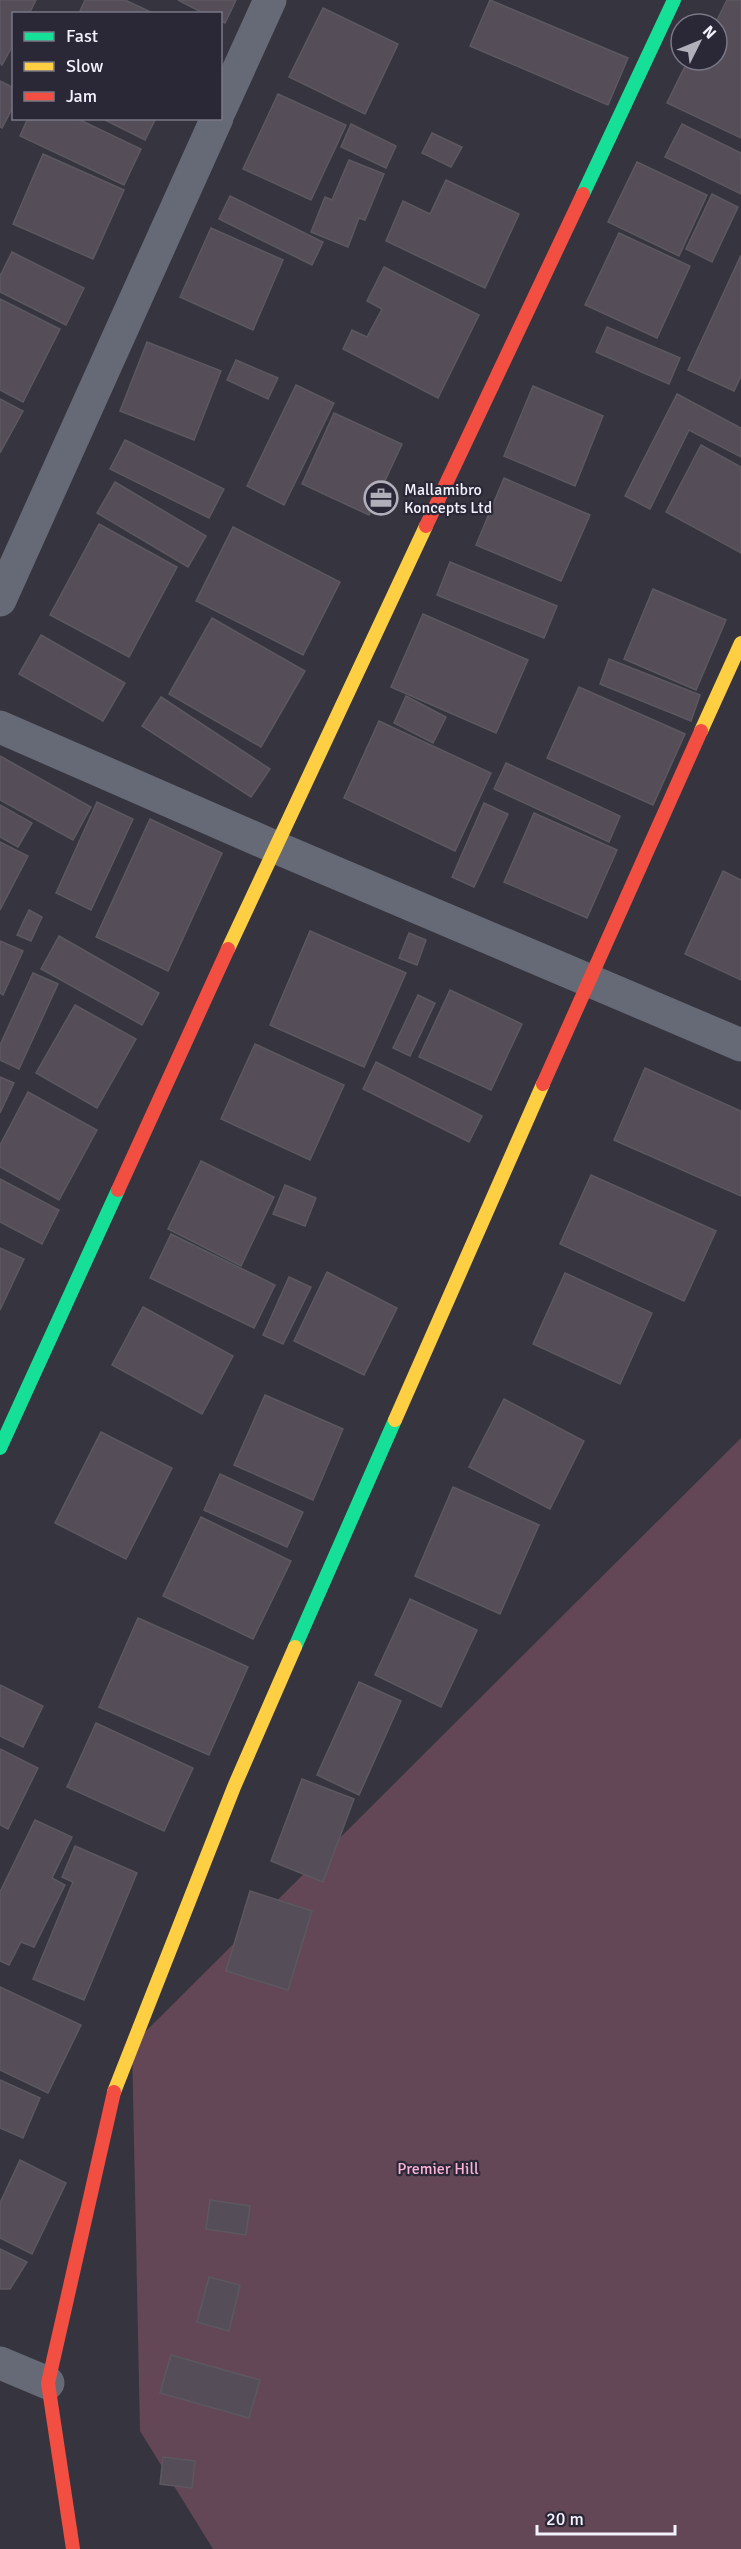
<svg xmlns="http://www.w3.org/2000/svg" width="741" height="2549" font-family="Signika,sans-serif">
<style>
.green{fill:#634756}
.building{fill:#554e59;stroke:#5c5860;stroke-width:1.5}
.lines{fill:none;stroke-linecap:round;stroke-linejoin:round}
.street{stroke:#666a76;stroke-width:33}
.fast{stroke:#16e098;stroke-width:14}
.slow{stroke:#ffcf43;stroke-width:14}
.jam{stroke:#f24e42;stroke-width:14}
.labels{text-anchor:middle;stroke-width:4.5;stroke-linejoin:round;paint-order:stroke}
.poi-label{font-size:16px;fill:#f3f1fc;stroke:#2a2737;text-anchor:start}
.park-label{font-size:16px;fill:#fbb2d6;stroke:#2a2737}
</style>
<rect width="100%" height="100%" fill="#36343e"/>
<polygon class="green" points="741,1438 741,2549 213,2549 140,2431 132,2045"/>
<g class="building">
<polygon points="0,0 36,0 29,14 14,14 14,43 2,65 0,63"/>
<polygon points="85,0 125,0 155,14 84,14 80,11"/>
<polygon points="178,0 236,0 225,23 220,21 220,14 205,14"/>
<polygon points="490,0 628,58 608,105 470,46"/>
<polygon points="727,0 741,0 741,138 667,103 688,60 717,60 717,24 715,24"/>
<polygon points="323,8 398,44 365,114 289,77"/>
<polygon points="0,81 14,88 14,105 2,128 0,127"/>
<polygon points="278,94 346,125 311,200 243,169"/>
<polygon points="28,118 76,118 141,149 124,185 20,136"/>
<polygon points="101,118 156,118 145,140"/>
<polygon points="351,124 396,146 386,168 341,147"/>
<polygon points="682,124 741,153 741,194 665,157"/>
<polygon points="432,133 462,147 451,167 422,153"/>
<polygon points="43,154 124,190 93,259 13,224"/>
<polygon points="349,160 384,174 365,220 359,218 348,247 311,232 325,197 332,200"/>
<polygon points="637,162 707,195 679,256 608,222"/>
<polygon points="446,180 519,214 485,288 386,241 403,201 430,214"/>
<polygon points="712,194 738,207 712,262 686,249"/>
<polygon points="230,196 323,242 312,265 219,219"/>
<polygon points="211,228 283,260 253,330 180,297"/>
<polygon points="619,233 690,266 657,338 585,305"/>
<polygon points="12,252 84,288 66,325 0,292 0,276"/>
<polygon points="741,255 741,376 734,391 688,370"/>
<polygon points="384,267 479,315 438,398 343,349 352,330 367,337 382,309 367,301"/>
<polygon points="0,299 60,329 23,402 0,390"/>
<polygon points="607,327 680,358 669,384 596,352"/>
<polygon points="147,342 221,371 194,440 120,411"/>
<polygon points="236,360 278,378 268,399 227,380"/>
<polygon points="296,385 334,403 284,505 247,486"/>
<polygon points="533,386 603,416 575,486 504,456"/>
<polygon points="677,394 741,428 741,457 689,430 650,509 625,496"/>
<polygon points="0,399 23,411 0,453"/>
<polygon points="334,413 402,444 369,515 302,484"/>
<polygon points="125,440 224,489 209,518 110,469"/>
<polygon points="701,445 741,467 741,553 666,512"/>
<polygon points="504,478 590,515 561,581 476,545"/>
<polygon points="115,482 206,536 188,567 97,513"/>
<polygon points="99,524 177,567 129,657 50,615"/>
<polygon points="233,527 340,582 303,655 196,601"/>
<polygon points="450,562 557,606 544,638 437,595"/>
<polygon points="653,589 726,620 696,690 624,659"/>
<polygon points="423,614 528,660 496,733 391,687"/>
<polygon points="212,618 305,671 261,747 169,694"/>
<polygon points="41,635 125,683 103,721 19,674"/>
<polygon points="609,659 700,695 691,721 600,684"/>
<polygon points="579,687 685,734 653,805 547,758"/>
<polygon points="406,696 446,717 433,743 394,723"/>
<polygon points="161,697 270,769 251,797 142,726"/>
<polygon points="379,721 491,773 455,851 344,798"/>
<polygon points="0,756 91,807 73,840 0,800"/>
<polygon points="506,763 620,816 609,842 494,789"/>
<polygon points="97,802 133,819 91,910 56,893"/>
<polygon points="484,803 508,814 474,887 452,877"/>
<polygon points="0,805 32,823 18,847 0,837"/>
<polygon points="534,813 617,850 587,918 504,882"/>
<polygon points="150,819 222,853 168,971 96,937"/>
<polygon points="0,842 28,856 0,910"/>
<polygon points="723,871 741,880 741,980 685,954"/>
<polygon points="29,910 42,917 31,941 17,935"/>
<polygon points="310,931 406,973 364,1067 270,1025"/>
<polygon points="409,933 426,940 417,965 399,958"/>
<polygon points="59,936 159,993 142,1025 41,969"/>
<polygon points="0,941 23,951 3,995 0,993"/>
<polygon points="33,973 58,984 19,1069 0,1060 0,1045"/>
<polygon points="450,990 522,1024 491,1090 419,1057"/>
<polygon points="418,995 435,1003 410,1056 393,1048"/>
<polygon points="75,1005 136,1039 97,1108 36,1073"/>
<polygon points="255,1044 344,1085 310,1160 221,1119"/>
<polygon points="376,1062 482,1116 469,1142 363,1089"/>
<polygon points="645,1068 741,1111 741,1196 614,1140"/>
<polygon points="0,1077 14,1083 0,1113"/>
<polygon points="28,1092 97,1130 59,1200 0,1167 0,1145"/>
<polygon points="201,1161 274,1197 241,1266 168,1229"/>
<polygon points="591,1175 716,1231 684,1301 560,1244"/>
<polygon points="0,1179 59,1210 42,1244 0,1222"/>
<polygon points="285,1185 316,1198 305,1226 273,1214"/>
<polygon points="171,1234 275,1285 254,1328 150,1278"/>
<polygon points="0,1248 24,1259 0,1310"/>
<polygon points="327,1272 397,1308 364,1375 294,1341"/>
<polygon points="565,1273 652,1313 620,1384 533,1344"/>
<polygon points="289,1277 311,1287 283,1344 263,1335"/>
<polygon points="143,1307 233,1356 202,1414 112,1365"/>
<polygon points="265,1395 343,1429 313,1500 234,1465"/>
<polygon points="504,1399 584,1441 550,1509 469,1467"/>
<polygon points="101,1432 172,1468 126,1559 55,1523"/>
<polygon points="220,1474 303,1512 287,1547 204,1510"/>
<polygon points="453,1487 539,1525 500,1614 415,1576"/>
<polygon points="201,1517 291,1561 253,1639 163,1596"/>
<polygon points="410,1599 477,1630 441,1707 375,1675"/>
<polygon points="138,1618 248,1667 209,1755 99,1707"/>
<polygon points="359,1682 401,1701 359,1795 317,1775"/>
<polygon points="0,1685 43,1706 23,1747 0,1736"/>
<polygon points="96,1723 193,1768 164,1831 67,1787"/>
<polygon points="0,1749 38,1768 8,1829 0,1825"/>
<polygon points="302,1779 354,1799 323,1882 271,1861"/>
<polygon points="35,1820 72,1837 52,1878 65,1885 34,1947 21,1942 9,1965 0,1961 0,1892"/>
<polygon points="75,1846 137,1873 84,2000 33,1979 73,1882 62,1877"/>
<polygon points="250,1891 312,1911 288,1990 226,1971"/>
<polygon points="0,1987 81,2025 48,2093 0,2070"/>
<polygon points="0,2080 40,2098 23,2138 0,2128"/>
<polygon points="20,2160 66,2183 32,2254 0,2238 0,2203"/>
<polygon points="210,2200 250,2206 246,2235 206,2229"/>
<polygon points="0,2249 27,2262 10,2289 0,2289"/>
<polygon points="209,2277 240,2285 229,2331 197,2322"/>
<polygon points="171,2355 260,2380 249,2418 160,2393"/>
<polygon points="163,2457 195,2461 192,2488 160,2484"/>
</g>
<g class="lines">
<g class="street">
<polyline points="220,110 270,0"/>
<polyline points="0,600 217,118"/>
<polyline points="0,727 275,847 741,1045"/>
<polyline points="0,2363 48,2383"/>
</g>
<g class="fast">
<polyline points="583,194 674,0"/>
<polyline points="0,1448 118,1190"/>
<polyline points="295,1647 395,1420"/>
</g>
<g class="slow">
<polyline points="701,731 741,643"/>
<polyline points="228,949 426,526"/>
<polyline points="395,1420 543,1084"/>
<polyline points="114,2092 234,1787 295,1647"/>
</g>
<g class="jam">
<polyline points="426,526 583,194"/>
<polyline points="543,1084 701,731"/>
<polyline points="118,1190 228,949"/>
<polyline points="73,2549 48,2383 114,2092"/>
</g>
</g>
<defs>
<g id="office-ring" transform="scale(1.725)"><circle r="9.5" fill="#2a2737" stroke="#b1afba" stroke-width="1.5"/><path d="M-6-3h4V-5.5h4V-3h4V5H-6ZM-1-4.5V-3h2v-1.5ZM-6 0V1H6V0Z" fill="#b1afba"/></g>
</defs>
<g fill-rule="evenodd">
<use href="#office-ring" x="381" y="498"/>
</g>
<g class="labels">
<g class="poi-label">
<text x="404" y="495">Mallamibro<tspan x="404" dy="18">Koncepts Ltd</tspan></text>
</g>
<g class="park-label">
<text x="438" y="2174">Premier Hill</text>
</g>
</g>
<rect x="12" y="12" width="210" height="108" fill="#2a2737" stroke="#7a7886" stroke-width="1.5"/>
<rect x="24" y="32" width="30" height="9" fill="#16e098" stroke="#7a7886" stroke-width="1.5"/>
<text x="66" y="42" font-size="18" fill="#f3f1fc">Fast</text>
<rect x="24" y="62" width="30" height="9" fill="#ffcf43" stroke="#7a7886" stroke-width="1.5"/>
<text x="66" y="72" font-size="18" fill="#f3f1fc">Slow</text>
<rect x="24" y="92" width="30" height="9" fill="#f24e42" stroke="#7a7886" stroke-width="1.5"/>
<text x="66" y="102" font-size="18" fill="#f3f1fc">Jam</text>
<g transform="translate(699 42) rotate(47)"><circle r="28" fill="#2a2737" stroke="#7a7886" stroke-width="1.5"/>
<path d="M0-4.5L10 22L0 15L-10 22Z" fill="#b1afba"/>
<text y="-9" font-size="16" font-weight="bold" text-anchor="middle" fill="#f3f1fc">N</text>
</g>
<path d="M537 2525v9h138v-9" fill="none" stroke="#f3f1fc" stroke-width="3"/>
<text x="546" y="2525" font-size="18" fill="#f3f1fc" stroke="#2a2737" stroke-width="4.5" paint-order="stroke">20 m</text>
</svg>
